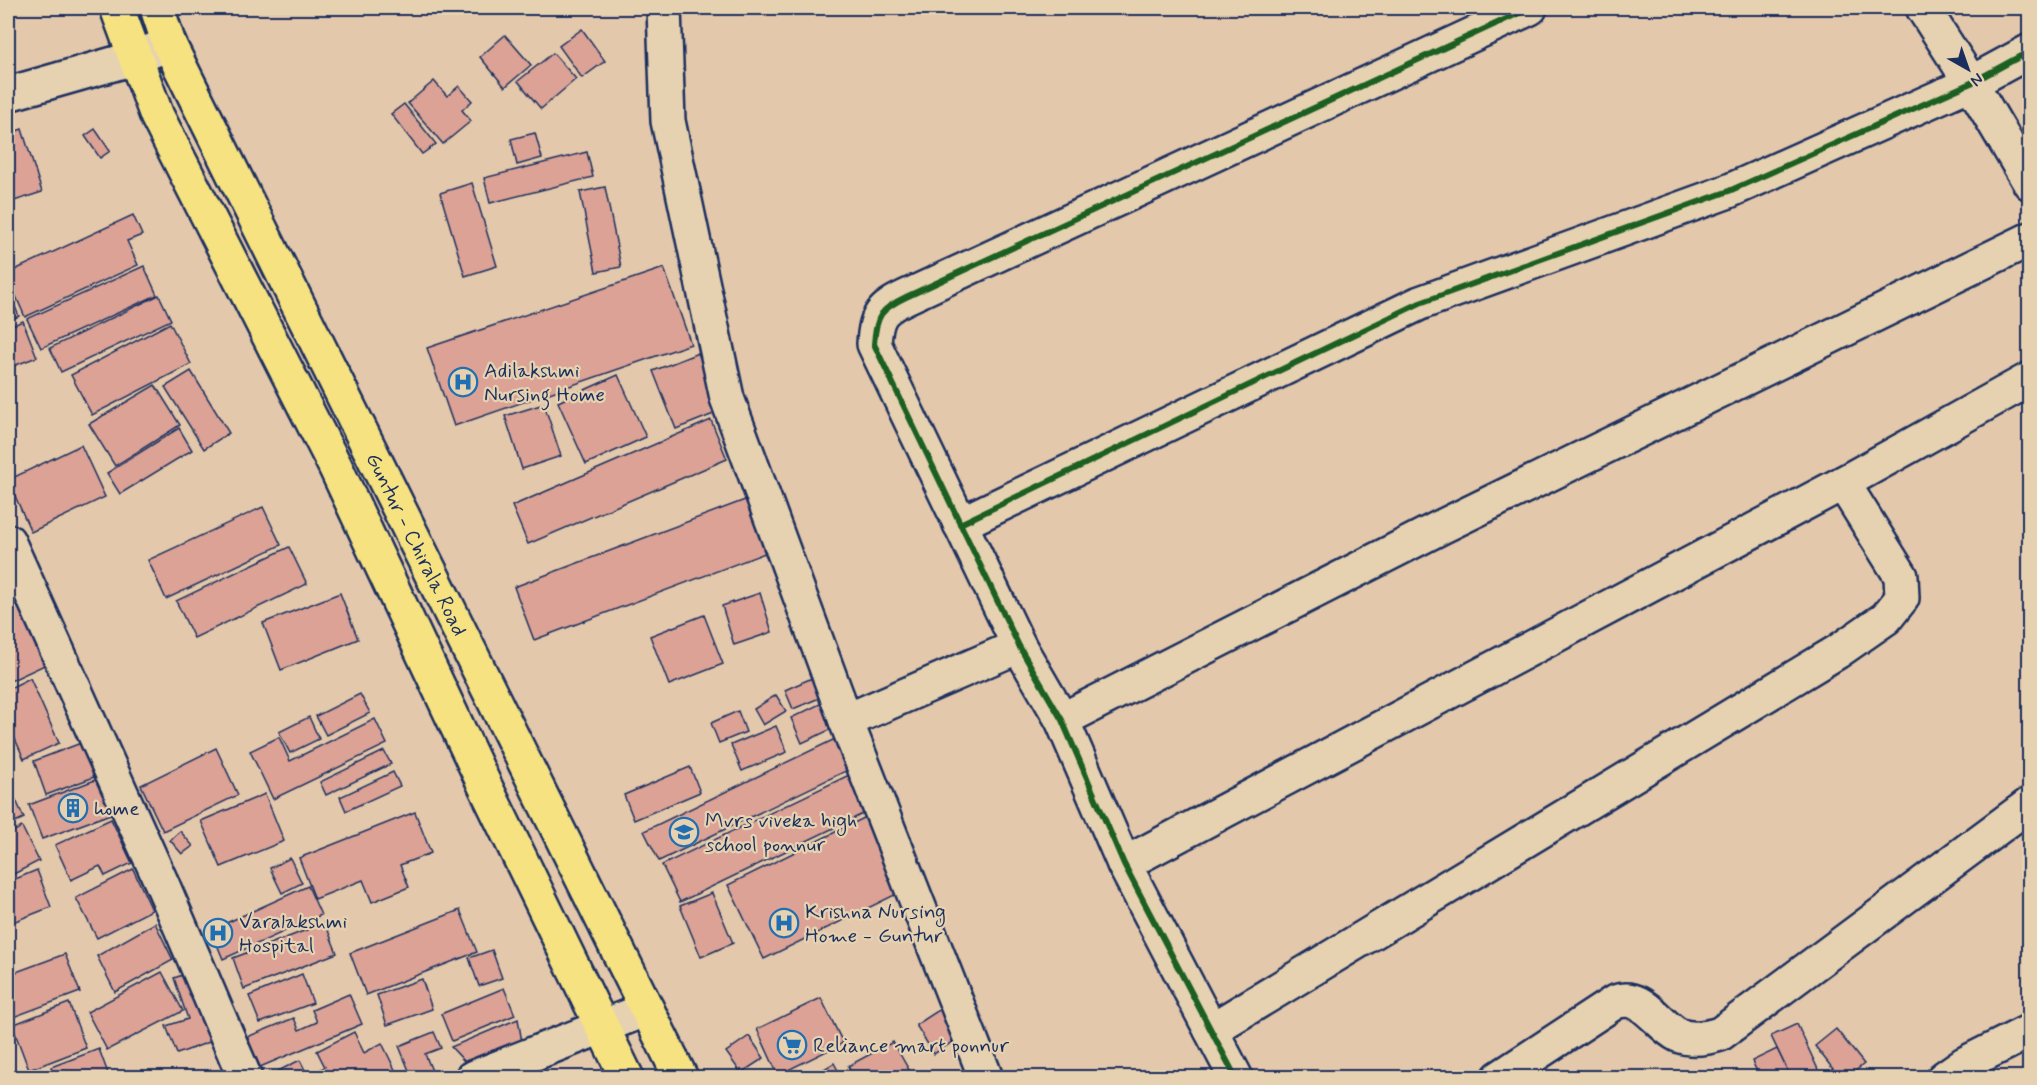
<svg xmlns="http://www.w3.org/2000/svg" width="2037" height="1085" font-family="Mynerve,sans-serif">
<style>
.building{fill:#dba295;stroke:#1b2f5e;stroke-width:1.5}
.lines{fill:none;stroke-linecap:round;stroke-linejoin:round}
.minor-casing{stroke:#1b2f5e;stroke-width:38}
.primary-casing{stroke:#1b2f5e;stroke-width:38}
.minor{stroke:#e6d2b0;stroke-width:33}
.primary{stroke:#f6e281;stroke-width:33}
.cycleway-casing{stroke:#e6d2b0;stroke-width:10}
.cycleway{stroke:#1b5e20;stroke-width:6}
.labels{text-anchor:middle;stroke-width:4.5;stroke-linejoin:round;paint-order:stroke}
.poi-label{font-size:21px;fill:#1b2f5e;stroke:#e6d2b0;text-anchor:start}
.street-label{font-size:21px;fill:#1b2f5e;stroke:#e6d2b0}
</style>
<rect width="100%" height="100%" fill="#e4c8ab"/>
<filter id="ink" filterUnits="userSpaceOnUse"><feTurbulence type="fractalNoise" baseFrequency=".0167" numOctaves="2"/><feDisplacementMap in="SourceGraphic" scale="12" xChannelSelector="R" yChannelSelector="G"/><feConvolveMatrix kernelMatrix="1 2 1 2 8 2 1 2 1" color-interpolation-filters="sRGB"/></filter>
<g filter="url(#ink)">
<g class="building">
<polygon points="582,29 605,61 582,78 559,46"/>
<polygon points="505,35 531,65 505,87 480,57"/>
<polygon points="553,53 576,79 541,109 518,81"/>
<polygon points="434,81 447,96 459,86 472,101 462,110 471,121 443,144 408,103"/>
<polygon points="404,104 436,144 422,154 391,114"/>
<polygon points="22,129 42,192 8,203 8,134"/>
<polygon points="95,129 110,151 100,158 85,136"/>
<polygon points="535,133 542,158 517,165 511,139"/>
<polygon points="587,152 593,177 490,203 484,178"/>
<polygon points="472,183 497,266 465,276 440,193"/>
<polygon points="605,187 621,267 596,272 580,192"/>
<polygon points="133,215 142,235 127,241 138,265 25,317 8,278 8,273"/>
<polygon points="144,266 157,295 41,348 27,319"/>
<polygon points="664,268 691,344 454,426 427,348"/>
<polygon points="8,290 19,316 8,321"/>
<polygon points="159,295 171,320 61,372 50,348"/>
<polygon points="23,321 37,357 8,368 8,327"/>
<polygon points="170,323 191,364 92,415 71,375"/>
<polygon points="698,353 721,411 676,429 653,371"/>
<polygon points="191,371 229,433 204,449 165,387"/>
<polygon points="618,375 646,437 586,464 558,402"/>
<polygon points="155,385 180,425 115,466 89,424"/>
<polygon points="544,404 561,456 522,469 505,416"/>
<polygon points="711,420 727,459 528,544 512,506"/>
<polygon points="179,428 192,450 120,494 107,473"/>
<polygon points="81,445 105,497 31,532 8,480"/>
<polygon points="753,497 773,550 534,640 514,587"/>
<polygon points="263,507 281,545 166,599 148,560"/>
<polygon points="289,547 307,584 194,638 176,601"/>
<polygon points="8,571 19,596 8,601"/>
<polygon points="340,593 358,639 281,670 263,623"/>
<polygon points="760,593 772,632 734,645 722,606"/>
<polygon points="21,603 49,663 8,682 8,609"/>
<polygon points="704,615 723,664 669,685 650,636"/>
<polygon points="821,674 829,694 793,709 785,690"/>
<polygon points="30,678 59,743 24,759 8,723 8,689"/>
<polygon points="360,694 370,713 326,735 316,716"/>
<polygon points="776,695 786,711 763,725 754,709"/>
<polygon points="826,701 838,726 802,743 791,718"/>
<polygon points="738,711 746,732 719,743 711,723"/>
<polygon points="309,717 319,739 290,753 279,732"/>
<polygon points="375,719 387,744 273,799 250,751 279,737 290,761"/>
<polygon points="776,726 787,752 742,771 731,745"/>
<polygon points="835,739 850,769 659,861 644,831"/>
<polygon points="81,743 94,777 46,795 34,761"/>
<polygon points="216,748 238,795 163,831 141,785"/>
<polygon points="384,751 391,764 326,795 320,782"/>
<polygon points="690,767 700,792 634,820 624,795"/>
<polygon points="393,772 400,786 346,811 340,797"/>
<polygon points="849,775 867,812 680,902 662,865"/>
<polygon points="103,777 116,812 42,839 29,805"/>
<polygon points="11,789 24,818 8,825 8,791"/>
<polygon points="265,794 284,841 221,867 201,821"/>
<polygon points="415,812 431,853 400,865 409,887 372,902 363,880 315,899 299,858"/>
<polygon points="872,814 909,888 764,959 728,885"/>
<polygon points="111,819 132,863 105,876 100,866 71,880 55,845"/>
<polygon points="22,827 39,861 8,877 8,834"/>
<polygon points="180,831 193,846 182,854 170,840"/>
<polygon points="290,858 302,883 282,893 270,868"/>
<polygon points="133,869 152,910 97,938 76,898"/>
<polygon points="37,870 51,907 8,924 8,882"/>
<polygon points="308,886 321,915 223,959 211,930"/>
<polygon points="712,893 733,943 701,957 680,906"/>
<polygon points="460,910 477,952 366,995 350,953"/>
<polygon points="155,923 173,960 115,992 97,956"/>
<polygon points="325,923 337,953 244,989 233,958"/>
<polygon points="492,950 502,978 479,986 469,958"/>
<polygon points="65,954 80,992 8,1019 8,975"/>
<polygon points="162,972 183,1011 107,1050 87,1012"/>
<polygon points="188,973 212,1041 177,1054 166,1026 188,1019 174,978"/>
<polygon points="302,974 313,1003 260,1023 249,996"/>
<polygon points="422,979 432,1009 387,1025 377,995"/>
<polygon points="504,988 515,1015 452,1041 441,1014"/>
<polygon points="349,994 362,1024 260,1067 247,1037 294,1018 299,1030 317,1022 312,1010"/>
<polygon points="821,998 843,1043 778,1075 757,1029"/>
<polygon points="69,1003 86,1048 29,1070 12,1025"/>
<polygon points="942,1008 960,1037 934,1054 916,1025"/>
<polygon points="518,1019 522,1042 467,1064 451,1047"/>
<polygon points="1797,1024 1822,1078 1791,1078 1771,1036"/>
<polygon points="1836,1029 1864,1064 1847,1078 1840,1078 1815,1046"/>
<polygon points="354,1032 364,1053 382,1043 399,1078 264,1078 300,1060 308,1076 325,1067 317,1051"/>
<polygon points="434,1032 441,1048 425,1054 435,1078 412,1078 399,1046"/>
<polygon points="749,1036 764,1058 741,1073 726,1052"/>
<polygon points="893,1042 909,1070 896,1078 854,1078 848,1066"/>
<polygon points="99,1049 109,1076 104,1078 54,1078 51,1067"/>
<polygon points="1777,1049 1791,1078 1760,1078 1752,1061"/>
<polygon points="834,1063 842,1078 809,1078"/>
</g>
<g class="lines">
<g class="minor-casing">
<g id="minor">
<polyline points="664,8 668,121 727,398 846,721 986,1078"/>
<polyline points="1923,8 1971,83 2030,183"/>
<polyline points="8,94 134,58 169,44"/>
<polyline points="960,524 1420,303 1729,191 1971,83 2030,51"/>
<polyline points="8,541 163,886 245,1078"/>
<polyline points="1062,720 1441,527 2030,239"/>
<polyline points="846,721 1019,646"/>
<polyline points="1124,864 1843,483 2030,379"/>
<polyline points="1211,1030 1837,652 1886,618 1902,598 1901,576 1843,483"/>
<polyline points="472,1078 647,1009"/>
<path d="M1236 1078 1124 864 1062 720 1019 646 874 344C876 315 881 309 906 297L1530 8"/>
<path d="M1499 1078 1615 1002C1643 992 1656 1024 1678 1035 1692 1041 1707 1038 1720 1034L2030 804"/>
<polyline points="1944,1078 1964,1064 2030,1031"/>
</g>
</g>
<g class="primary-casing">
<g id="primary">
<polyline points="117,8 157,116 335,466 486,788 627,1078"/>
<path id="s1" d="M157 8 169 44 681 1078"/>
</g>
</g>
<use href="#minor" class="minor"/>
<use href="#primary" class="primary"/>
<g class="cycleway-casing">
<g id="cycleway">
<polyline points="960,524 1420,303 1729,191 1971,83 2030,51"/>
<path d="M1236 1078 1124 864 1062 720 1019 646 874 344C876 315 881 309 906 297L1530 8"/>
</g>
</g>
<use href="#cycleway" class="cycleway"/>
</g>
</g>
<defs>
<g id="hospital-ring" transform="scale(1.5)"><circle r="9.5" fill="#e6d2b0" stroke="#1f6fb2" stroke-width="1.5"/><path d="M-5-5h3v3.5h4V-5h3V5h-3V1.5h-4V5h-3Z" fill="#1f6fb2"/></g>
<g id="building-ring" transform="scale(1.5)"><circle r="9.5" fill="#e6d2b0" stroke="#1f6fb2" stroke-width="1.5"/><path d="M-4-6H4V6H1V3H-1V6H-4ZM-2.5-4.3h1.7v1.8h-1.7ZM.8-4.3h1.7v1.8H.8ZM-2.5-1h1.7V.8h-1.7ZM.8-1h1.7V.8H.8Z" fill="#1f6fb2"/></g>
<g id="school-ring" transform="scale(1.5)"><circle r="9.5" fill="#e6d2b0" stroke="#1f6fb2" stroke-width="1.5"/><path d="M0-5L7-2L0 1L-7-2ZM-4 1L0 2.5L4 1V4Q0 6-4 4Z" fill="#1f6fb2"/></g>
<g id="supermarket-ring" transform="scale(1.5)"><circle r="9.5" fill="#e6d2b0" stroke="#1f6fb2" stroke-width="1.5"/><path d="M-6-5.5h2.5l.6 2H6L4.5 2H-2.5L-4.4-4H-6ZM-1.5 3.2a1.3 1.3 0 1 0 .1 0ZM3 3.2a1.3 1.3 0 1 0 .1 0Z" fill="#1f6fb2"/></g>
</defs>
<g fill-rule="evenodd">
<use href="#hospital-ring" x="463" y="382"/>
<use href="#building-ring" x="73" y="808"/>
<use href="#school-ring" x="684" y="832"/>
<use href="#hospital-ring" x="784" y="923"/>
<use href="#hospital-ring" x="218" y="933"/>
<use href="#supermarket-ring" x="792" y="1045"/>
</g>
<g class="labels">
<g class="poi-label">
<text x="484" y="377">Adilakshmi<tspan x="484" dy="24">Nursing Home</tspan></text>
<text x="94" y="815">home</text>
<text x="705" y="827">Mvrs viveka high<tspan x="705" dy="24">school ponnur</tspan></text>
<text x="805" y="918">Krishna Nursing<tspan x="805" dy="24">Home - Guntur</tspan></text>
<text x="239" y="928">Varalakshmi<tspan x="239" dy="24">Hospital</tspan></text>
<text x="813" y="1052">Reliance mart ponnur</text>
</g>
<g class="street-label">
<text dy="7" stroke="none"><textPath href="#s1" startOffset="596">Guntur - Chirala Road</textPath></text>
</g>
</g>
<rect width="2037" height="1085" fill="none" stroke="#e6d2b0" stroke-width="30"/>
<rect x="15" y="15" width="2007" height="1055" fill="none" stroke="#1b2f5e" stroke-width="2" filter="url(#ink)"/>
<g transform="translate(1968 69) rotate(140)" stroke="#e6d2b0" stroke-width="4.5" paint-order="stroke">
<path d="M0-4.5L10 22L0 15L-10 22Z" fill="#1b2f5e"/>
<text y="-9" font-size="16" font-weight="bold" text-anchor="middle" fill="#1b2f5e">N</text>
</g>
</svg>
